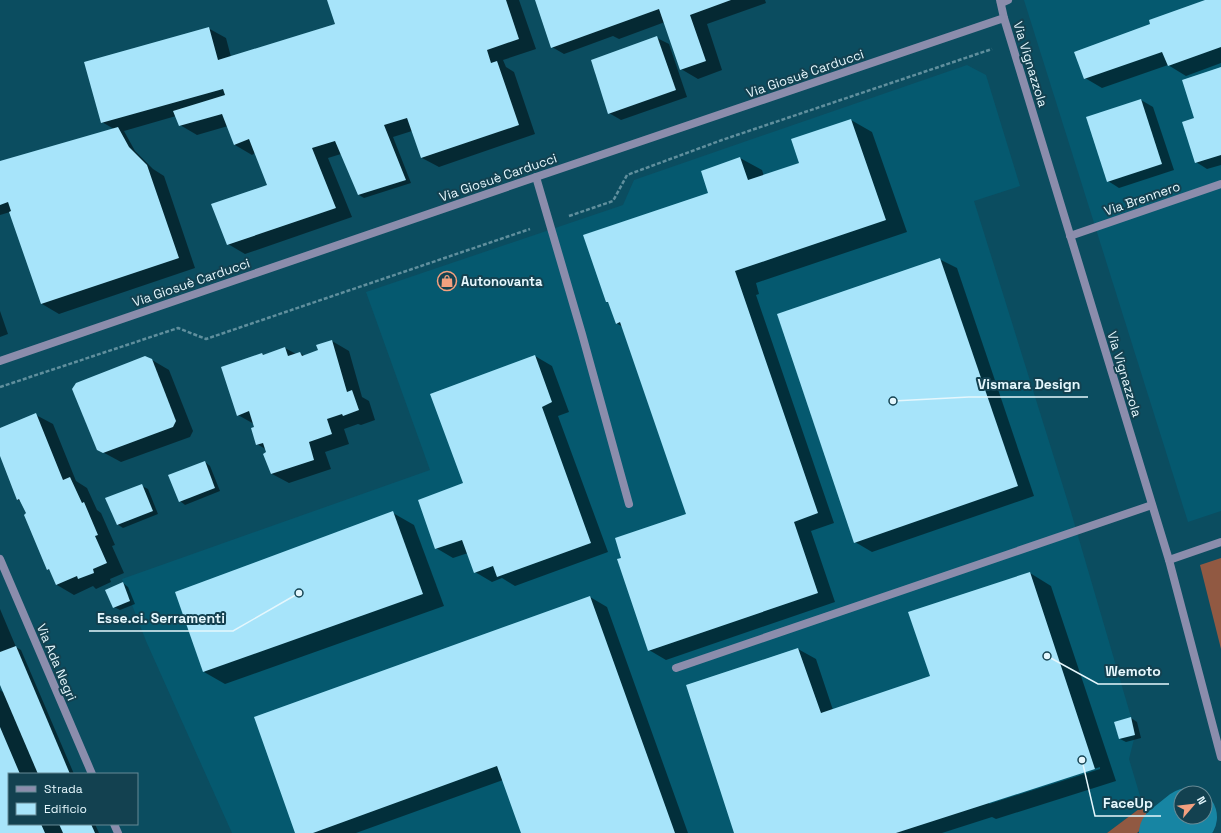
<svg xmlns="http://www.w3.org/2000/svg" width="1221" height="833" font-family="'Space Grotesk',sans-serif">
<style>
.built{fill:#05596f}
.green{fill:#915942}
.shadow{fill:#0007;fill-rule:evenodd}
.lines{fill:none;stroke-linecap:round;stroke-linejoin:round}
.river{stroke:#1785a3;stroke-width:58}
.building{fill:#a7e4fa}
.path{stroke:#608f9d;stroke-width:2.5;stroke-dasharray:4 2;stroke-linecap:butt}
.service{stroke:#8b8dac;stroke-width:8}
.minor{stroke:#8b8dac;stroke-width:8}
.tertiary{stroke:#8b8dac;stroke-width:8}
.labels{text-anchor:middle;stroke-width:4;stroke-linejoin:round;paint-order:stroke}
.street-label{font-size:13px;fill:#e5f7fd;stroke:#134150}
.poi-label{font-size:13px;font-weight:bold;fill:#e5f7fd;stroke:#134150;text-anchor:start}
.leader{fill:none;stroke:#e5f7fd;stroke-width:1.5}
.callout-dot{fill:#e5f7fd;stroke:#134150;stroke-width:1.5}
.callout-label{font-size:14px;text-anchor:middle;font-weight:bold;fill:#e5f7fd;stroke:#134150;stroke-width:4;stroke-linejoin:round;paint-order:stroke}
</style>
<rect width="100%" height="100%" fill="#0b4d60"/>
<g class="built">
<polygon points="1024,0 1221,0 1221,511 1188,522"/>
<polygon points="967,65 986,75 1020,186 974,201 1071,512 1131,717 1135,735 1129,759 1143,806 1107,833 232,833 146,641 122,579 430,470 366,292 623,205 634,180"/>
</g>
<g class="green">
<polygon points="1221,558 1221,649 1200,565"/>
<polygon points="1143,806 1150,822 1137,833 1107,833"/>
</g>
<g class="shadow">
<polygon points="328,0 519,0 536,49 503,60 506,67 514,72 535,134 439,167 422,158 412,131 393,137 411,183 364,198 359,195 341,154 328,158 352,217 245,254 228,244 268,186 255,153 252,155 235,145 228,126 197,135 180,125 176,116 124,131 135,151 153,169 164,176 195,268 59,314 42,304 10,212 0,215 0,162 114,129 102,122 208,28 226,38 231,57 337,24"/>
<polygon points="536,0 765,0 766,3 707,24 722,70 698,79 681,69 665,22 619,39 613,36 564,54 552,47"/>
<polygon points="1207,0 1221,0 1221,63 1186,76 1168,65 1102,88 1085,78 1152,25"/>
<polygon points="657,38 669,44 687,97 621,120 609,113"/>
<polygon points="1221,68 1221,165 1207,169 1196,162 1195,119"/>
<polygon points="1141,100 1153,107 1174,170 1119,188 1108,181"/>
<polygon points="851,120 872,132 907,232 756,283 759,294 756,295 834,523 811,531 835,602 666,660 649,650 687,514 623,327 616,323 609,303 607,302 710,194 740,158 762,170 764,176 800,163"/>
<polygon points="939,259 957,268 1034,496 872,552 855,542"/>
<polygon points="0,311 8,334 0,337"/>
<polygon points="332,341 349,351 362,397 369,401 375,420 361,425 358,424 344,429 349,444 325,452 331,469 289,483 272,474 267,450 257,444 254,424 238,415 262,354 264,355 285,348 296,354 300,353 305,356 319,350"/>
<polygon points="535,356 552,366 569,412 558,416 608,552 515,586 502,578 492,582 475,572 468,553 453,558 436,548 465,484"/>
<polygon points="152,360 169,370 193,431 190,437 121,462 97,449"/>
<polygon points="36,415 53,424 76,481 87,488 97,510 101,513 115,545 112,546 124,573 110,579 111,582 96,589 93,586 74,595 57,585 50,570 48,569 27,513 21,501 18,500 0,454 0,429"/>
<polygon points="205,462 210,466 220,491 185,505 180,501"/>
<polygon points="142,486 148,489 158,514 123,528 117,524"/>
<polygon points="393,513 414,525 444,606 225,684 204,672"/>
<path d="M1030 573 1051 586 1116 781 996 819 992 817 942 833H735L798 649 816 659 833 710 930 677ZM1100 767V769L989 804V802Z"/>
<polygon points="123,583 128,587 135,604 120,610 114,607"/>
<polygon points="590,597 607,607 688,833 522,833 503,780 356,833 296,833"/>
<polygon points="0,609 16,647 21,650 74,774 9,774 9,824 95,824 99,833 0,833 0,690 4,693 0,682"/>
<polygon points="1131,718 1137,722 1141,738 1126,742 1120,739"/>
</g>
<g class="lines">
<polyline class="river" points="1168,833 1188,817"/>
</g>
<g class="building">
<polygon points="327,0 506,0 519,39 487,50 491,63 497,61 519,125 421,158 407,118 384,125 406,180 358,195 335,141 312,148 336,208 227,245 211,204 267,185 249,139 234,145 222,114 179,126 173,111 225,95 223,89 101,123 84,62 209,27 218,60 335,24"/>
<polygon points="535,0 731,0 690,15 706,61 680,70 659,9 551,48"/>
<polygon points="1205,0 1221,0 1221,47 1168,66 1162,52 1084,79 1074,52 1150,24 1149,20"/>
<polygon points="657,36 676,90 608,114 591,60"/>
<polygon points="1221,67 1221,155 1195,163 1182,122 1194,118 1182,80"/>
<polygon points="1141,99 1162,164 1107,182 1086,117"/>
<polygon points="851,119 886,220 735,271 818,513 794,522 818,593 648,651 617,559 621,558 615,538 686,514 620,322 616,324 608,302 606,302 583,235 708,193 701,171 740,157 748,180 799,163 791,139"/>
<polygon points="118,127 129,147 147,165 179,258 41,304 9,212 11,211 8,202 0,205 0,161"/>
<polygon points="940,258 1018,486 854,543 777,314"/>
<polygon points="332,340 347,392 352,390 359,410 343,416 342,414 327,419 332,434 309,442 314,460 271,474 263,454 266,452 263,443 256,445 251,428 254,427 249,411 237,416 221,367 262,353 263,355 285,347 288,356 300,352 302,356 318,350 316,345"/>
<polygon points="535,355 552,402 542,407 591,543 497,577 493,566 474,573 462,540 435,549 418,500 463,483 430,394"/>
<polygon points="145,356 152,359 176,421 173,427 103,453 97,450 72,389 76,383"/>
<polygon points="36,413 63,480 70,477 82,503 84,502 98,535 95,536 107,563 93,569 94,573 78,579 77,576 56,585 49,569 47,570 24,515 26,513 19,499 17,500 0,456 0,428"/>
<polygon points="205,461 215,488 179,502 168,475"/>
<polygon points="142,484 153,511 117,525 105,498"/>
<polygon points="393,511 423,594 203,672 175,592"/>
<polygon points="1030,572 1095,769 896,833 734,833 686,685 798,648 821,713 930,676 908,612"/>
<polygon points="123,582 130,601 113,608 105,590"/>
<polygon points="590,596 675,833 521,833 497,766 313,833 295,833 254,717"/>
<polygon points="16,646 70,774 38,774 0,685 0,652"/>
<polygon points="1131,717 1135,735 1119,739 1114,722"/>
<polygon points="0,727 20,774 9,774 9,824 41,824 45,833 0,833"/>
<polygon points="59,824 91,824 95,833 63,833"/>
</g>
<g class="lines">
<g class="path">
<polyline points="569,216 613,201 627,175 722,140 992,49"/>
<polyline points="0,387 178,328 206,339 530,229"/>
</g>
<g class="service">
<polyline points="1001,3 1008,0"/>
<polyline points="536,177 582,334 629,504"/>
<polyline points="676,668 1152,505"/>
</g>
<g class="minor">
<polyline points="1000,0 1004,18"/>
<polyline points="1070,236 1221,184"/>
<polyline points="0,559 92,774"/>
<polyline points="1169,560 1221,542"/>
<polyline points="114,824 118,833"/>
</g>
<polyline class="tertiary" points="0,361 536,177 1004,18 1169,560 1221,757"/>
</g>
<defs>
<g id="shop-ring" transform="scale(1)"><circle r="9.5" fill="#134150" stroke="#f2a07f" stroke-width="1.5"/><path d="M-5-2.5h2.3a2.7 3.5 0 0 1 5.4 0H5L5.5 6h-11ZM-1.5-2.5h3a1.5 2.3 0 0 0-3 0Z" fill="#f2a07f"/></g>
</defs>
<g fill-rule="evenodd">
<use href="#shop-ring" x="447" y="281"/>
</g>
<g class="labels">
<g class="street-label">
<text transform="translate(1031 64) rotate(73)" y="5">Via Vignazzola</text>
<text transform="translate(805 73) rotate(-19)" y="5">Via Giosuè Carducci</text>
<text transform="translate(498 177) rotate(-19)" y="5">Via Giosuè Carducci</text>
<text transform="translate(1142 198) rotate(-19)" y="5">Via Brennero</text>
<text transform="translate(191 282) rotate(-19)" y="5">Via Giosuè Carducci</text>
<text transform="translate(1125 374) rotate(73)" y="5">Via Vignazzola</text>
<text transform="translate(57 662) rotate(67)" y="5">Via Ada Negri</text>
</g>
<g class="poi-label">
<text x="461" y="286">Autonovanta</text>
</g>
</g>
<path class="leader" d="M893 401L969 397H1088M299 593L233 631H89M1047 656L1098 684H1169M1082 760L1095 816H1161"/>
<g class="callout-dot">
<circle cx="893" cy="401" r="4"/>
<circle cx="299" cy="593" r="4"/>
<circle cx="1047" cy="656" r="4"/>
<circle cx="1082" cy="760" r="4"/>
</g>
<g class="callout-label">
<text x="1029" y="389">Vismara Design</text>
<text x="161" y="623">Esse.ci. Serramenti</text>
<text x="1133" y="676">Wemoto</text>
<text x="1128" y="808">FaceUp</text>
</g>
<rect x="8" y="773" width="130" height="52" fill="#134150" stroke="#678a95"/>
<rect x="16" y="786" width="20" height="6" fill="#8b8dac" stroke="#678a95"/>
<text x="44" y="793" font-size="12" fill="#e5f7fd">Strada</text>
<rect x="16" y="803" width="20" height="12" fill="#a7e4fa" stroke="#678a95"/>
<text x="44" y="813" font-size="12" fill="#e5f7fd">Edificio</text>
<g transform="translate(1193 805) rotate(62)"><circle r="19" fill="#134150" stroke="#678a95"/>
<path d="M0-3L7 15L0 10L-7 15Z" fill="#f2a07f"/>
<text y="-6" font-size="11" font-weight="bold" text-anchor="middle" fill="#e5f7fd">N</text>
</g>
</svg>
